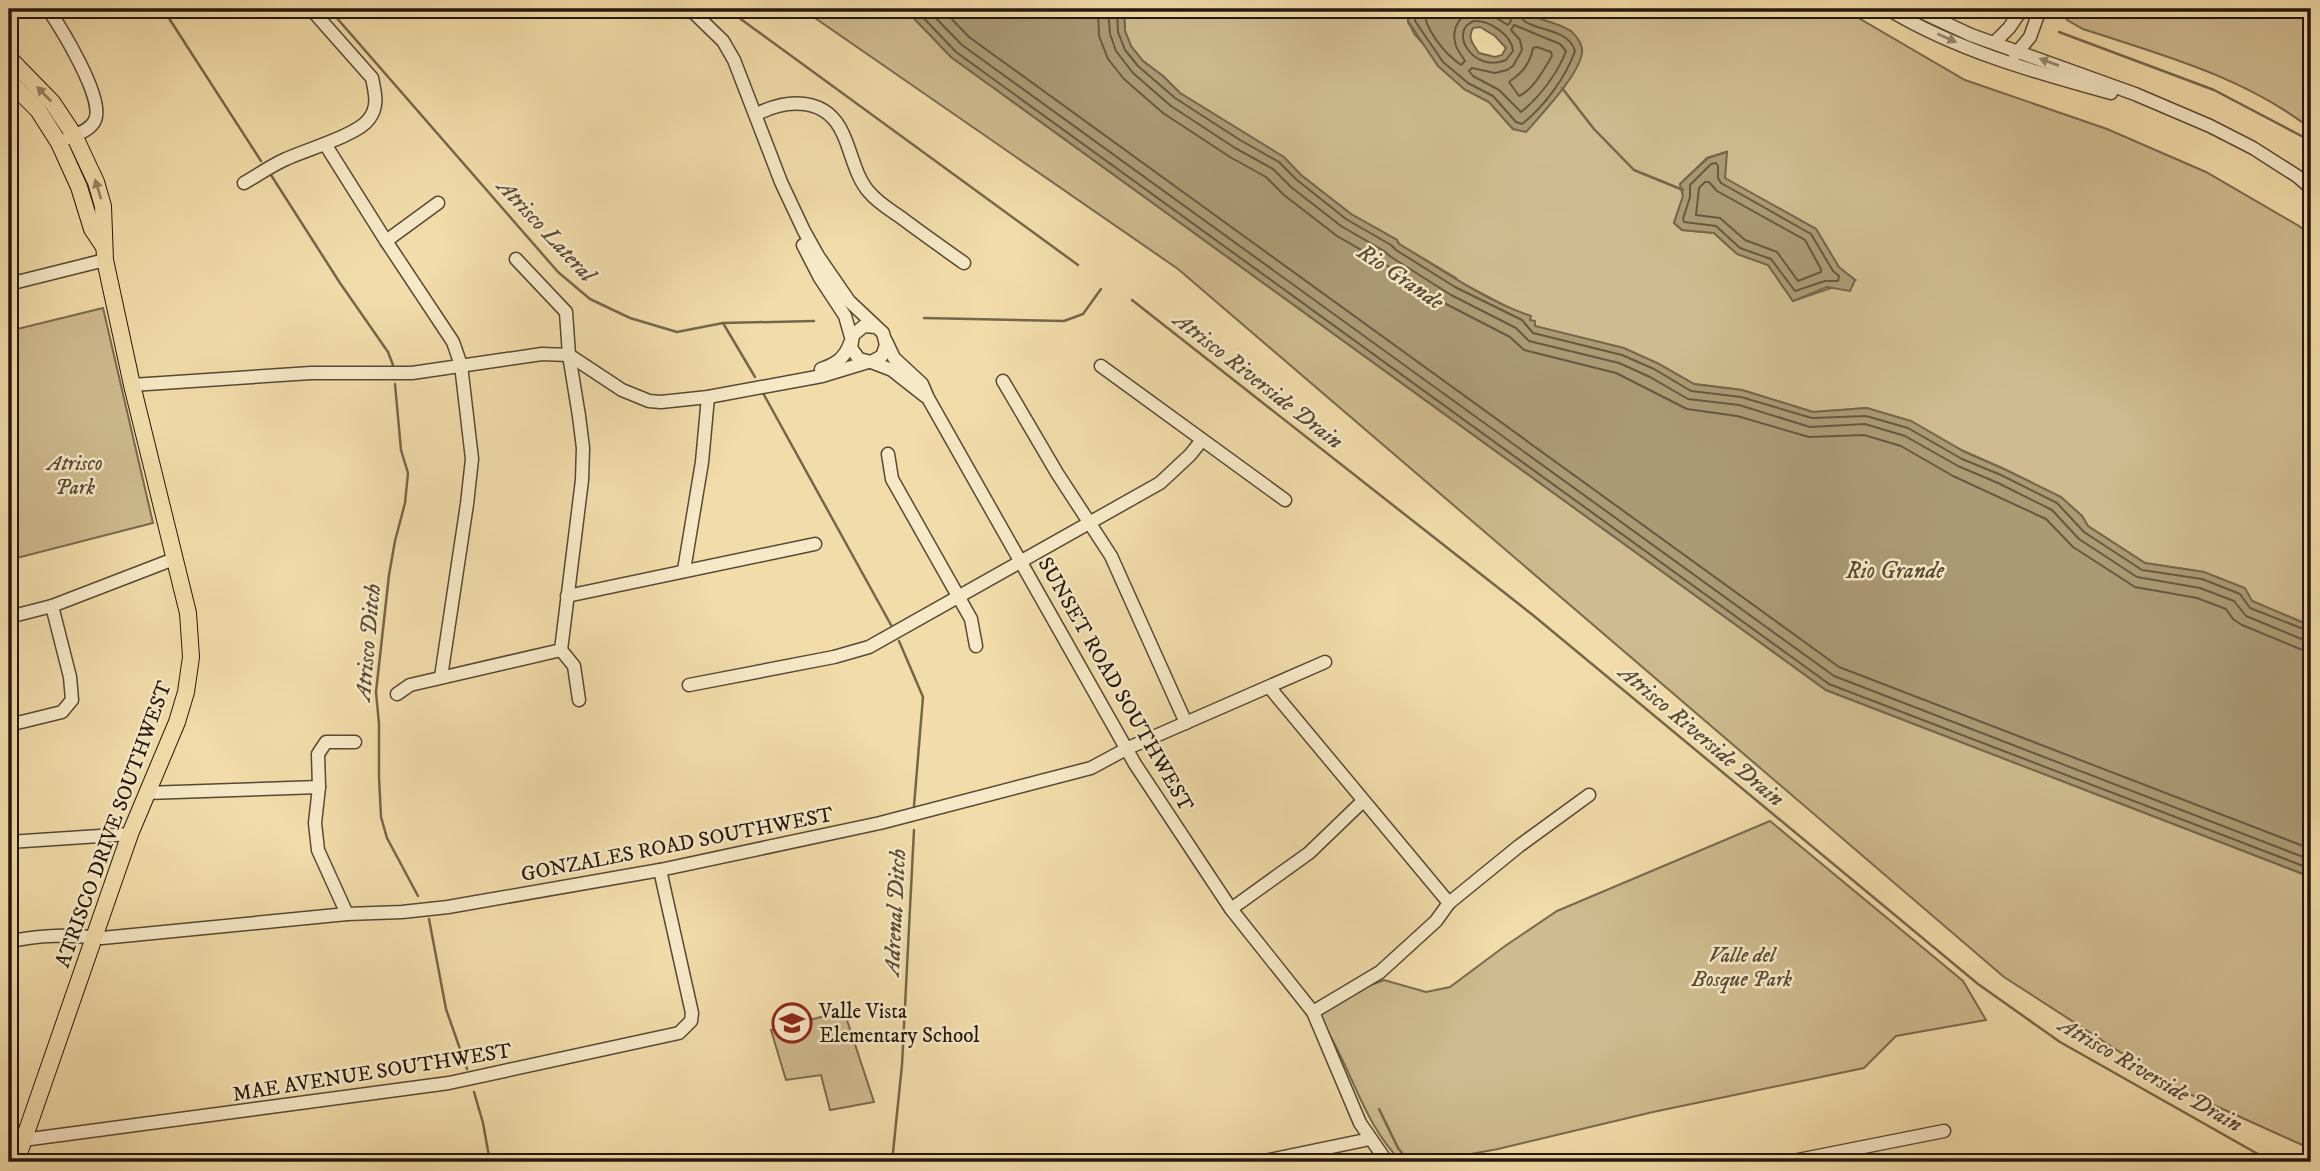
<svg xmlns="http://www.w3.org/2000/svg" width="2320" height="1171" font-family="'IM FELL DW Pica',serif">
<style>
.green{fill:#cfbb8f;stroke:#7a694e;stroke-width:2;fill-rule:evenodd}
.water{fill:#ac9a75;stroke:#76664b;stroke-width:2;fill-rule:evenodd}
.lines{fill:none;stroke-linecap:round;stroke-linejoin:round}
.shore{stroke:#685841;stroke-width:2}
.stream{stroke:#76664b;stroke-width:2.5}
.minor-casing{stroke:#584834;stroke-width:15}
.major-casing{stroke:#24170d;stroke-width:18}
.minor{stroke:#f7e9c8;stroke-width:12}
.major{stroke:#f2ddaa;stroke-width:16}
.oneway{fill:#988a74}
.oneway2{fill:#958463}
.labels{text-anchor:middle;stroke-width:5;stroke-linejoin:round;paint-order:stroke}
.park-label{font-size:21px;font-style:italic;fill:#574834;stroke:#f7e9c8}
.street-label{font-size:21px;fill:#24170d;stroke:#f7e9c8}
.poi-label{font-size:21px;fill:#24170d;stroke:#f7e9c8;text-anchor:start}
.water-label{font-size:23px;font-style:italic;fill:#5a4b37;stroke:#f7e9c8}
</style>
<rect width="100%" height="100%" fill="#f2ddaa"/>
<filter id="stains"><feTurbulence type="fractalNoise" baseFrequency=".00286" numOctaves="4"/><feColorMatrix values="0 0 0 0 .2 0 0 0 0 .09 0 0 0 0 .02 0 0 0 .5 -.17"/></filter>
<radialGradient id="worn" r=".72"><stop offset=".6" stop-color="#630" stop-opacity="0"/><stop offset="1" stop-color="#630" stop-opacity=".3"/></radialGradient>
<g class="green">
<polygon points="802,9 905,9 951,57 1826,690 2311,877 2311,1149 2174,1087 2004,977 1178,269"/>
<path d="M1124 9H1409L1408 22 1415 35 1464 89 1489 102 1513 129 1571 31 1530 16 1520 9H1843L1965 80 2107 129 2206 172 2299 226 2311 236V626L2252 601 2204 572 2145 563 2088 526 2082 516 2061 497 2004 469 1867 408 1813 412 1742 390 1694 384 1657 363 1535 326 1530 320V316L1513 310 1458 281 1456 278 1399 244 1397 240 1351 214 1301 175 1283 157 1180 93 1163 76 1143 61 1131 46 1125 31ZM1726 152 1724 178 1816 229 1839 268 1855 280 1793 301 1768 265 1737 254 1714 233 1682 230 1674 223 1683 196 1680 184 1707 158Z"/>
<path d="M2075 9H2311V129C2245 77 2162 55 2083 29L2067 20Z"/>
<polygon points="103,308 153,523 9,560 9,331"/>
<path d="M1770 821 1963 981 1986 1020 1896 1036 1864 1068 1653 1112 1498 1149 1428 1162H1402C1371 1132 1358 1091 1339 1053 1333 1040 1325 1027 1318 1014L1358 990 1384 980 1426 992 1450 987 1505 946 1557 911Z"/>
<polygon points="844,1011 874,1102 830,1110 821,1075 786,1080 771,1030"/>
</g>
<g class="water">
<path d="M905 9H1124L1125 31 1131 46 1143 61 1163 76 1180 93 1284 157 1301 175 1351 214 1397 240 1399 244C1442 269 1483 300 1531 316L1530 320 1535 321V326L1624 348 1657 363 1694 384 1742 390 1813 412 1867 408 1911 421 1965 452 2004 469 2061 497 2082 516 2088 526 2145 563 2204 572 2245 588 2252 601 2311 626V877L1826 690 951 57Z"/>
<path d="M1409 9H1520C1535 20 1554 21 1569 30 1576 34 1583 45 1582 53 1579 75 1541 115 1526 132L1513 129 1489 102 1464 89 1438 66 1408 21ZM1480 27 1495 36 1506 48 1502 55 1495 57 1479 53C1473 44 1467 38 1473 28Z"/>
<polygon points="1727,152 1725,178 1816,229 1839,267 1855,280 1850,291 1827,287 1793,301 1768,265 1737,254 1714,233 1682,230 1674,223 1683,196 1680,184 1708,158"/>
</g>
<g class="lines">
<g class="shore">
<polyline points="915,9 956,52 1829,684 2311,869"/>
<polyline points="927,9 962,45 1834,676 2311,860"/>
<polyline points="942,9 969,37 1839,667 2311,849"/>
<polyline points="1098,9 1099,36 1108,59 1124,79 1163,113 1230,157 1266,177 1284,195 1337,236 1377,259 1446,304 1510,337 1524,350 1616,373 1687,409 1737,416 1809,437 1864,435 1901,446 1953,476 2046,519 2073,547 2135,587 2197,598 2226,609 2233,619 2242,625 2300,649 2311,651"/>
<polyline points="1108,9 1110,34 1116,51 1133,73 1171,106 1235,148 1273,169 1291,187 1341,226 1384,251 1391,257 1451,295 1516,328 1529,341 1619,363 1650,377 1688,399 1739,405 1810,427 1865,424 1905,436 1958,466 1998,483 2052,510 2079,539 2137,577 2200,588 2234,601 2246,616 2304,640 2311,641"/>
<polyline points="1117,9 1118,32 1125,50 1138,66 1175,98 1240,140 1279,162 1297,180 1346,219 1391,245 1396,250 1455,287 1522,320 1533,333 1622,355 1654,369 1691,391 1741,397 1812,418 1866,416 1908,428 1962,459 2001,475 2057,503 2084,532 2142,570 2202,579 2240,594 2250,608 2311,632"/>
<path d="M1416 9 1415 21 1443 62 1468 83 1493 96 1516 122 1522 124C1544 107 1566 77 1575 51 1567 23 1520 34 1517 9"/>
<path d="M1424 9C1424 29 1445 54 1461 65L1465 61C1462 56 1458 51 1456 46 1450 28 1461 9 1482 12 1491 13 1500 21 1508 25L1511 21 1508 9"/>
<path d="M1474 21C1489 20 1512 35 1513 51L1506 60C1474 74 1447 31 1474 21Z"/>
<path d="M1514 25 1560 44 1566 51C1558 73 1539 98 1521 112L1499 90 1473 76 1469 71 1472 68 1495 73 1507 70 1513 66 1522 50 1520 40 1511 30Z"/>
<path d="M1537 47 1551 52 1552 56C1544 69 1533 90 1519 96L1509 82C1522 73 1530 64 1533 48Z"/>
<polygon points="1716,163 1718,166 1718,178 1721,183 1811,234 1833,271 1839,276 1838,281 1825,281 1795,291 1771,259 1740,248 1716,226 1684,222 1683,219 1690,197 1690,185 1711,164"/>
<polygon points="1705,182 1709,182 1717,191 1805,240 1821,269 1821,272 1798,281 1777,252 1745,240 1720,218 1696,215 1699,188"/>
</g>
<g class="stream">
<polyline points="163,9 261,161"/>
<polyline points="329,9 558,272 590,299 630,318 677,332 723,323 814,321"/>
<polyline points="727,9 1078,265"/>
<polyline points="2001,9 2003,10"/>
<polyline points="2059,32 2214,90 2311,141"/>
<polyline points="1562,88 1594,129 1634,170 1683,190"/>
<polyline points="271,175 340,283 388,352 393,365"/>
<polyline points="1132,300 1534,616 1978,984 2060,1042 2272,1162"/>
<polyline points="924,318 1064,321 1083,314 1101,289"/>
<polyline points="723,323 755,377"/>
<polyline points="395,384 401,450 408,473 405,503 395,541 389,575 376,692 379,724 379,777 381,817 387,838 418,896"/>
<polyline points="763,393 891,625"/>
<polyline points="899,641 923,697 914,806"/>
<polyline points="429,919 446,1009 467,1069"/>
<polyline points="474,1092 483,1123 490,1162"/>
<polyline points="1379,1109 1398,1148 1409,1162"/>
<polyline points="892,1162 902,1065 914,830"/>
</g>
<g class="minor-casing">
<g id="minor">
<path d="M48 9C61 28 105 99 95 120 91 130 77 134 68 138"/>
<polyline points="690,9 723,41 734,60 781,182 804,231 818,256 849,301 883,333 886,345 882,356 871,362 859,359 851,348 853,335 864,326 876,327"/>
<path d="M1888 9C1956 50 2034 72 2111 93"/>
<polyline points="1915,9 1971,35 2135,94 2210,126 2253,148 2297,176 2311,188"/>
<polyline points="1995,42 2009,28 2022,9"/>
<polyline points="2015,55 2030,37 2040,9"/>
<path d="M757 114C788 98 827 97 843 134 852 153 855 176 869 192 878 203 892 211 903 219 923 234 943 248 964 263"/>
<polyline points="325,144 386,241 453,342 461,365 472,459 467,504 441,677"/>
<path d="M244 183C258 175 272 165 286 159 305 150 358 135 369 119 379 106 375 93 372 78L311 9"/>
<polyline points="386,241 438,203"/>
<polyline points="803,245 820,278 845,316 851,337"/>
<polyline points="516,259 566,312 569,355 579,416 583,448 582,480 561,650 574,666 579,700"/>
<polyline points="9,284 105,260"/>
<polyline points="886,341 894,358 922,384 928,398 1135,764 1231,909 1313,1012 1360,1123 1387,1162"/>
<polyline points="871,362 892,370 925,396"/>
<polyline points="1101,366 1285,500"/>
<path d="M821 369C836 364 845 358 850 343"/>
<polyline points="1003,381 1057,473 1111,556 1186,723"/>
<polyline points="132,385 311,373 412,373 542,354 569,355 622,390 649,401 661,402 708,397 822,376 868,362"/>
<polyline points="888,454 892,479 971,619 976,646"/>
<polyline points="684,570 702,462 708,397"/>
<polyline points="567,596 815,544"/>
<polyline points="9,617 52,606 174,559"/>
<polyline points="689,685 834,657 869,647 1160,483 1190,455 1202,440"/>
<polyline points="1270,688 1449,903"/>
<polyline points="397,694 410,685 561,650"/>
<polyline points="9,725 62,712 72,700 70,677 52,606"/>
<polyline points="146,793 319,787"/>
<polyline points="9,842 130,834"/>
<polyline points="1231,909 1309,853 1363,801"/>
<polyline points="347,914 318,850 315,823 319,787 318,754 326,742 355,742"/>
<path d="M9 942C40 934 70 935 102 938L347 914 402 912 448 907 660 870 880 823 1091 768 1128 748 1325 662"/>
<polyline points="1313,1012 1380,972 1436,921 1449,903 1519,846 1589,795"/>
<polyline points="23,1140 449,1083 679,1033 691,1021 692,1013 660,870"/>
<polyline points="1260,1162 1370,1139"/>
<polyline points="1788,1162 1944,1131"/>
</g>
</g>
<g class="major-casing">
<g id="major">
<polyline points="9,58 52,102 74,135 96,182 103,206 105,260 132,385 188,613 191,657 186,692 177,722 130,834 16,1162"/>
<polyline points="9,81 38,110 59,143 79,187 92,229 104,247"/>
</g>
</g>
<use href="#minor" class="minor"/>
<use href="#major" class="major"/>
</g>
<defs><path id="oneway-solid" d="M-6-.8H1V-3.2L6.5 0L1 3.2V.8H-6Z" transform="scale(1.75)"/></defs>
<g class="oneway">
<use href="#oneway-solid" transform="translate(1947 38) rotate(24)"/>
<use href="#oneway-solid" transform="translate(2049 62) rotate(-160)"/>
</g>
<g class="oneway2">
<use href="#oneway-solid" transform="translate(44 94) rotate(-134)"/>
<use href="#oneway-solid" transform="translate(98 189) rotate(-107)"/>
</g>
<defs>
<g id="school-ring" transform="scale(2.0125)"><circle r="9.5" fill="#f7e9c8" stroke="#8f2418" stroke-width="1.5"/><path d="M0-5L7-2L0 1L-7-2ZM-4 1L0 2.5L4 1V4Q0 6-4 4Z" fill="#8f2418"/></g>
</defs>
<g fill-rule="evenodd">
<use href="#school-ring" x="792" y="1023"/>
</g>
<g class="labels">
<g class="park-label">
<text x="75" y="470">Atrisco<tspan x="75" dy="24">Park</tspan></text>
<text x="1742" y="962">Valle del<tspan x="1742" dy="24">Bosque Park</tspan></text>
</g>
<g class="street-label">
<text transform="translate(1116 684) rotate(60)" y="7">SUNSET ROAD SOUTHWEST</text>
<text transform="translate(113 824) rotate(-70)" y="7">ATRISCO DRIVE SOUTHWEST</text>
<text transform="translate(677 844) rotate(-11)" y="7">GONZALES ROAD SOUTHWEST</text>
<text transform="translate(372 1072) rotate(-9)" y="7">MAE AVENUE SOUTHWEST</text>
</g>
<g class="poi-label">
<text x="819" y="1018">Valle Vista<tspan x="819" dy="24">Elementary School</tspan></text>
</g>
<g class="water-label">
<text transform="translate(547 230) rotate(47)" y="8">Atrisco Lateral</text>
<text transform="translate(1401 276) rotate(34)" y="8">Rio Grande</text>
<text transform="translate(1259 380) rotate(38)" y="8">Atrisco Riverside Drain</text>
<text x="1895" y="578">Rio Grande</text>
<text transform="translate(367 642) rotate(-85)" y="8">Atrisco Ditch</text>
<text transform="translate(1702 735) rotate(40)" y="8">Atrisco Riverside Drain</text>
<text transform="translate(894 912) rotate(-87)" y="8">Adrenal Ditch</text>
<text transform="translate(2151 1074) rotate(30)" y="8">Atrisco Riverside Drain</text>
</g>
</g>
<rect width="2320" height="1171" fill="none" stroke="#f2ddaa" stroke-width="35"/>
<rect x="10" y="10" width="2299" height="1150" fill="none" stroke="#24170d" stroke-width="3.5"/>
<rect x="18" y="18" width="2285" height="1136" fill="none" stroke="#24170d" stroke-width="2"/>
<rect width="100%" height="100%" filter="url(#stains)"/>
<rect width="100%" height="100%" fill="url(#worn)"/>
</svg>
